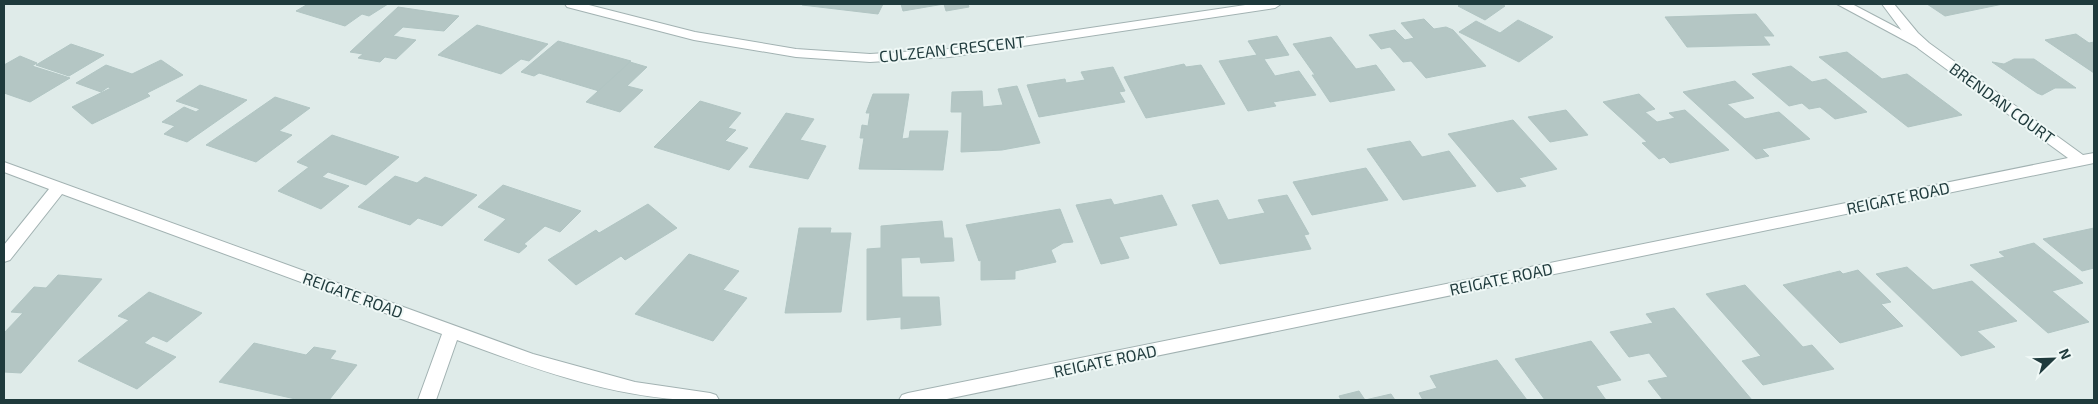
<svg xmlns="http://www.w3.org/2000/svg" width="2098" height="404" font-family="'Exo 2',sans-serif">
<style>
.building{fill:#b4c6c4;stroke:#b1c5c3}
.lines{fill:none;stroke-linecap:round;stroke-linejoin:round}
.lane-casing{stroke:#a2b2b2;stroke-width:2}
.street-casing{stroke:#a2b2b2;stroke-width:2}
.lane{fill:#fff;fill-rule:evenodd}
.street{fill:#fff;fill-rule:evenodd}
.labels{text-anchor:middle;stroke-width:4;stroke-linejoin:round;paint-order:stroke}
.street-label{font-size:16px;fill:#1f3a3c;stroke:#eff8f6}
</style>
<rect width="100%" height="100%" fill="#dfebe9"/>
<g class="building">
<polygon points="308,4 388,4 369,16 362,14 345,26 296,11"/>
<polygon points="803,4 883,4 878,14 802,5"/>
<polygon points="901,4 968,4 969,7 946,11 944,4 903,11"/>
<polygon points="1461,4 1500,4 1505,6 1485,20 1458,6"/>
<polygon points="1927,4 2003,4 1945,16"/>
<polygon points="398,7 459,16 444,31 403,27 393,36 416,40 396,59 385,57 380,62 358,58 363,54 350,52"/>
<polygon points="1756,14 1774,36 1763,36 1770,45 1687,47 1665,17"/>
<polygon points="1424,19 1434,29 1446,27 1453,30 1486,66 1426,78 1411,61 1403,62 1390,47 1381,49 1369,35 1395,30 1405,40 1414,38 1401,23"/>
<polygon points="1518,20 1553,37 1519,62 1459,32 1476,21 1500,33"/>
<polygon points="477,25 548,44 529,61 521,59 501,74 438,55"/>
<polygon points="2076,34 2089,43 2094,42 2094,73 2045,40"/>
<polygon points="1277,36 1289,55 1264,59 1275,76 1299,71 1316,95 1273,102 1276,106 1248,111 1219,61 1257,55 1248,41"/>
<polygon points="1331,37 1356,69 1376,65 1395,90 1330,102 1312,75 1315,75 1293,44"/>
<polygon points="558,41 631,61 599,91 539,73 534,76 521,72"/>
<polygon points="71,44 104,55 69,76 36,65"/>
<polygon points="1847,52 1882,79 1907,74 1962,115 1908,127 1819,57"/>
<polygon points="20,56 37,63 32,66 70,78 30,102 4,93 4,65"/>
<polygon points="2014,59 2034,59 2076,88 2055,88 2042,95 2037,93 1992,62 2004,64"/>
<polygon points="161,60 183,75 147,93 150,96 92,124 72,107 111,88 108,87 101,92 76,83 106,65 132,74"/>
<polygon points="630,62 647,67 627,86 643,90 620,112 586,102"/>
<polygon points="1184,64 1186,67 1201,65 1225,104 1146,118 1124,77"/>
<polygon points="1791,66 1812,82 1826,79 1867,112 1835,119 1820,107 1809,109 1802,103 1789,106 1752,74"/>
<polygon points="1113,67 1125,91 1119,92 1125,102 1039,117 1027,85 1065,79 1066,83 1085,80 1081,72"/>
<polygon points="1735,81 1754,98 1727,104 1745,119 1779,112 1810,139 1762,149 1769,156 1756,159 1683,92"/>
<polygon points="200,85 247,100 187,142 164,134 175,126 162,122 184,107 196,112 200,109 176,101"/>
<polygon points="1017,86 1040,143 1002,150 961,152 962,112 951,112 952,92 982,91 983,107 1003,105 998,89"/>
<polygon points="873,94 909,94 902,139 909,138 910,131 948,131 943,170 859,169 864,138 860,138 862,125 868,126 870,113 866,113"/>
<polygon points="1639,94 1655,109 1645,112 1657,122 1675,118 1669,113 1685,110 1729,150 1670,163 1664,157 1659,159 1642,143 1647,142 1603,102"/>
<polygon points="275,97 310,108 279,131 292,135 256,162 206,145"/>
<polygon points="700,101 741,113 728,128 736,130 725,141 748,148 729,170 654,147"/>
<polygon points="1566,110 1588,135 1550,142 1528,117"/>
<polygon points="786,113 814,119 800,140 826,146 808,179 749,167"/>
<polygon points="1513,120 1557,169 1519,178 1526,186 1497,192 1448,134"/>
<polygon points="332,135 399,157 366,185 328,172 322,177 349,186 321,209 278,191 309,167 297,162"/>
<polygon points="1410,141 1422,157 1449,151 1476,186 1403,200 1367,149"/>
<polygon points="1366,168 1388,200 1312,215 1293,182"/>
<polygon points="395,176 417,183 425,177 477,195 442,226 418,218 410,225 358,207"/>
<polygon points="503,185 581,211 560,232 545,226 524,244 527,246 519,253 484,240 506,219 478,207"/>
<polygon points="1162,195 1177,225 1119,237 1129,258 1101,264 1076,205 1111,199 1114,205"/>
<polygon points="1287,195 1309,234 1304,235 1311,249 1220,264 1192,205 1218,200 1228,220 1265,213 1258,200"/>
<polygon points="648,204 677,228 625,260 621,256 576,285 548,260 596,230 599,233"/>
<polygon points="1060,209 1073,242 1063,243 1051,250 1056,262 1015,271 1015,279 981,280 981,260 979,261 966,225"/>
<polygon points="942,221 944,238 952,238 954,261 921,263 920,257 901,258 902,297 939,297 941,325 901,329 901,317 867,320 867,249 881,248 881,226"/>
<polygon points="799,228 831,228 830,233 851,233 841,312 785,313"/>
<polygon points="2094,228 2094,268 2082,271 2043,239"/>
<polygon points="2034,243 2083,283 2052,291 2089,322 2048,333 1970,265 2005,257 1999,252"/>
<polygon points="689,254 739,271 723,290 747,298 713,341 635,314"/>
<polygon points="1907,267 1933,290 1972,281 2017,321 1977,331 1995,347 1961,356 1876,274"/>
<polygon points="1858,270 1891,302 1881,304 1903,326 1840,343 1783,285 1840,271 1843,274"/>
<polygon points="58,275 102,279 21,373 4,372 4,333 23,313 11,312 34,287 46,288"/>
<polygon points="1745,285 1803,347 1812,345 1834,369 1763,385 1742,361 1761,356 1706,294"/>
<polygon points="149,292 202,313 167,342 153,336 144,343 176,357 137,389 78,361 129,320 118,316"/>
<polygon points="1674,308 1752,400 1663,400 1648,381 1668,377 1649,353 1629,357 1610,332 1653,323 1646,314"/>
<polygon points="1591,341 1621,380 1596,386 1606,400 1545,400 1515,359"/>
<polygon points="254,343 306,355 314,347 336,351 330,359 357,365 329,400 300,400 219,382"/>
<polygon points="1497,360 1527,400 1423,400 1419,393 1437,388 1430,376"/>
<polygon points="1359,391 1365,400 1391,394 1395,400 1341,400 1339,396"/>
</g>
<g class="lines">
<g class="lane-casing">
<polygon id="lane" points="1837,4 1852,4 1928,44 1927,47 1917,47"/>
</g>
<g class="street-casing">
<g id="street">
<polygon points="565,4 585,4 695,32 796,49 870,54 949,49 1252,4 1281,4 1275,8 949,57 870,62 796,57 694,40 567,7"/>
<polygon points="1882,4 1894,4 1918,33 1929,43 2083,155 2094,153 2094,163 942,400 899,400 902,395 908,393 2068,158 1919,49 1908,39"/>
<path d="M4 162 533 354 635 382 710 393 716 395 719 400C629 404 540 371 457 340L436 400H418L442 334 62 194 10 260 4 262V245L49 189 4 172Z"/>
</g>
</g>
<use href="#lane" class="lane"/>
<use href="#street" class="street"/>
</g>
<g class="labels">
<g class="street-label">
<text transform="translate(952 49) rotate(-6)" y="6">CULZEAN CRESCENT</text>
<text transform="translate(2002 103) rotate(36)" y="6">BRENDAN COURT</text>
<text transform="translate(1898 198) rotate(-12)" y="6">REIGATE ROAD</text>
<text transform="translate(1501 279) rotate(-12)" y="6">REIGATE ROAD</text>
<text transform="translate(353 295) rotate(20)" y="6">REIGATE ROAD</text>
<text transform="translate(1105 361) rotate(-12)" y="6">REIGATE ROAD</text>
</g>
</g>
<rect width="2098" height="404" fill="none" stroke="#1f3a3c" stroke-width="10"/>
<g transform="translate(2053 359) rotate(67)" stroke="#eff8f6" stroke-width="4" paint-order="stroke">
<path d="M0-4L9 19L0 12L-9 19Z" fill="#1f3a3c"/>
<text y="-8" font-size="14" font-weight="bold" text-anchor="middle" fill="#1f3a3c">N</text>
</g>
</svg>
